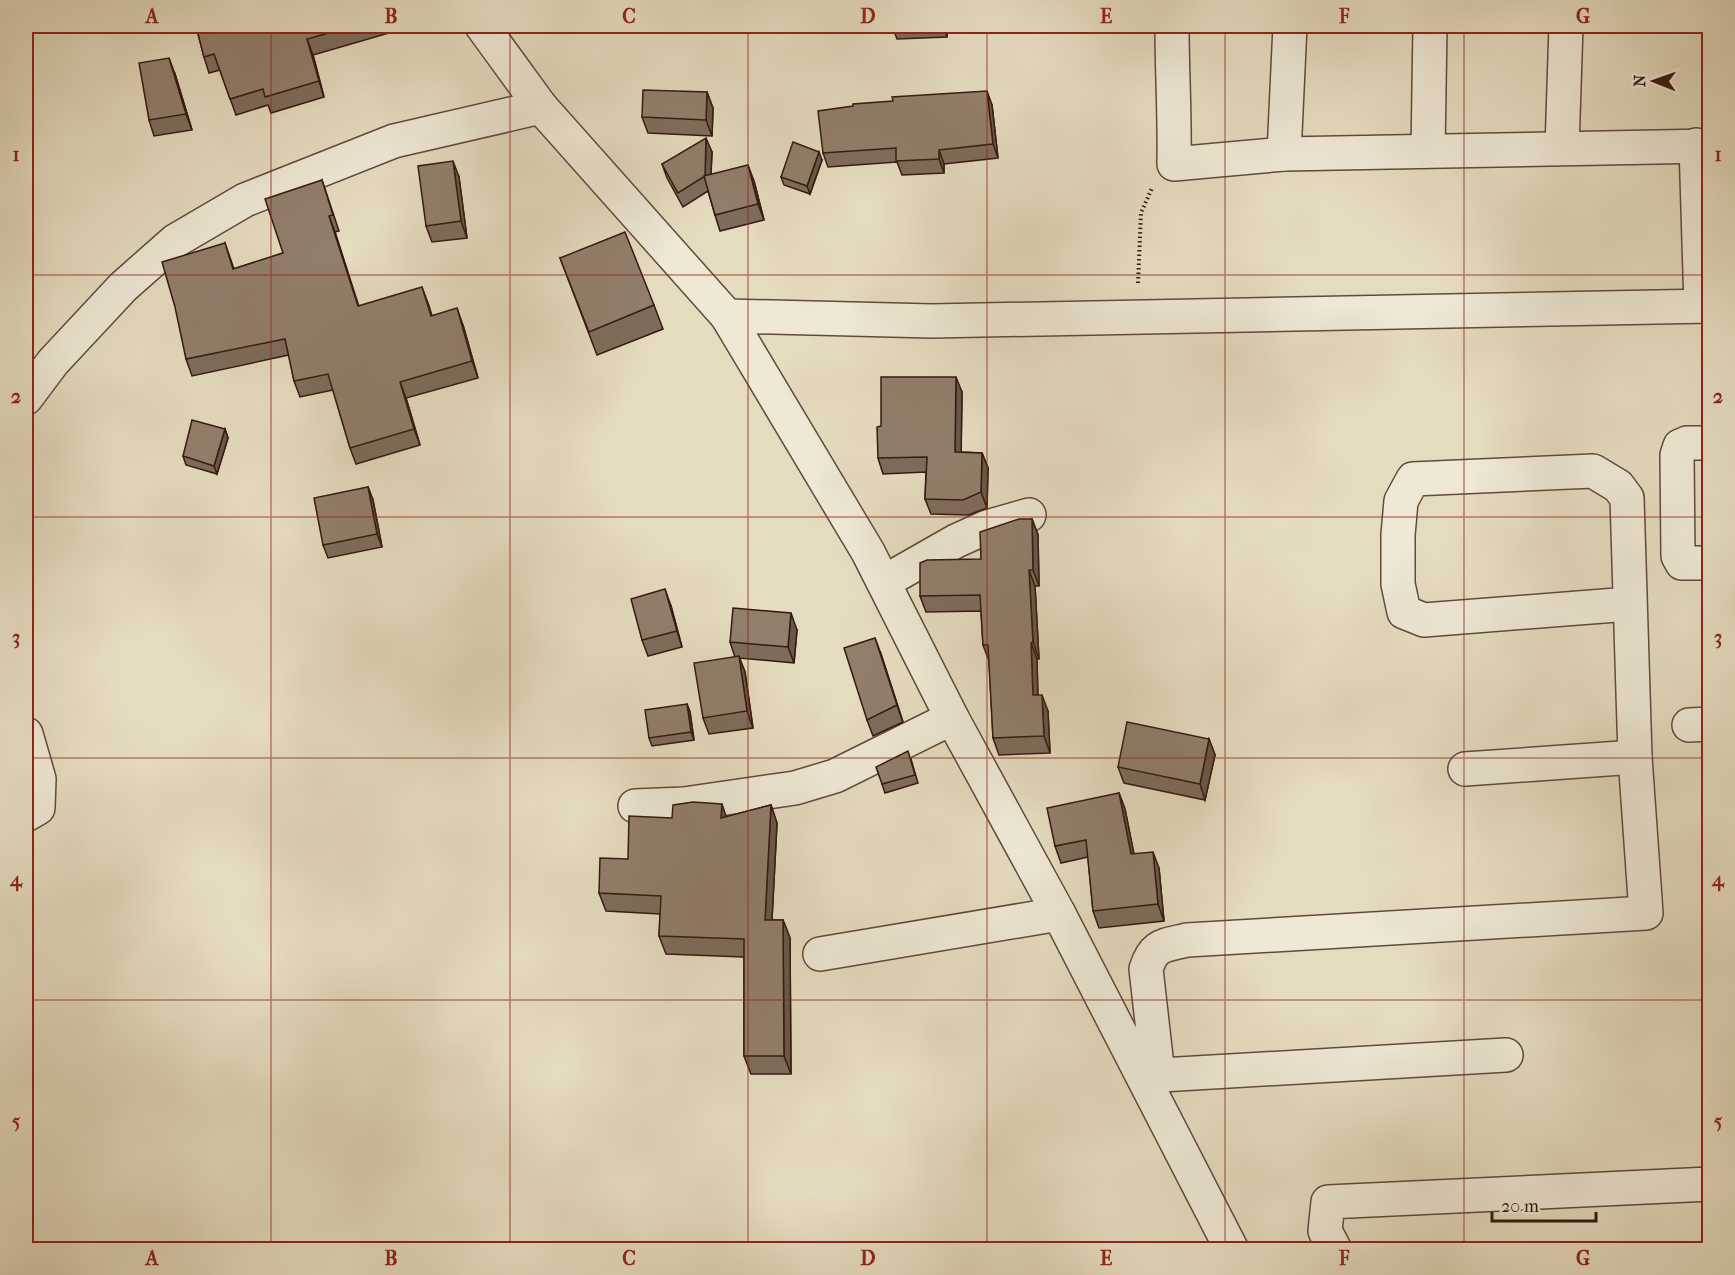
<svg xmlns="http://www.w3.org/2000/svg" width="1735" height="1275" font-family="'IM FELL French Canon',serif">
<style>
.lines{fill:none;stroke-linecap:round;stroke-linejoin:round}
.minor-casing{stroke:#614a3c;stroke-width:36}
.path{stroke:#351910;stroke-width:4;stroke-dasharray:1.5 3;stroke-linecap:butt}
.minor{stroke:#eee8d5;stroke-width:33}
.wall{fill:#7d6c5c;stroke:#351910;stroke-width:1.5}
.shaded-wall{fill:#66584b;stroke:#351910;stroke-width:1.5}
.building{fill:#917e6b;stroke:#351910;stroke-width:1.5}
.grid{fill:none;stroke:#8f2418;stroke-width:1.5;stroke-opacity:0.55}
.neatline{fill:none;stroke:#8f2418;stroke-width:2}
.grid-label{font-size:20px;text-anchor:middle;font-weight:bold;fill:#8f2418}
</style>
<rect width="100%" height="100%" fill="#e5dbbf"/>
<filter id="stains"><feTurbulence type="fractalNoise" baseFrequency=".00333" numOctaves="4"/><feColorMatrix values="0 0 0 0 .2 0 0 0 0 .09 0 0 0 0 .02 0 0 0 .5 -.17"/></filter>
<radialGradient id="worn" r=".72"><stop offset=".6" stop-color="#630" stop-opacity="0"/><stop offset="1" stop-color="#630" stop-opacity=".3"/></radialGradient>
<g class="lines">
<g class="minor-casing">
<g id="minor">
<polyline points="482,26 541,107 727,316 868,552 952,718 1059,914 1232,1250"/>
<path d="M1172 26C1172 72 1175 117 1174 164L1284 154 1710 146"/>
<polyline points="1696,145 1701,306"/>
<polyline points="1562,148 1566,26"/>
<polyline points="1428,151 1430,26"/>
<polyline points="1284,154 1290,26"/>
<polyline points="727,316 932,321 1710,306"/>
<polyline points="26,398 53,362 123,287 175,241 245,200 394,141 541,107"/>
<polyline points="1710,443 1687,443 1680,446 1677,455 1678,556 1682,563 1710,563"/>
<polyline points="884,582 956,541 987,527 1029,515"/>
<polyline points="1689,725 1710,724"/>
<polyline points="26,734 39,779 38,808 26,815"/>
<polyline points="1465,769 1635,757"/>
<polyline points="635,806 684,804 795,788 835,776 952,718"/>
<polyline points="820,954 1059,914"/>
<path d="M1158 1075 1146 969C1154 944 1163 946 1187 940L1646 913 1635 757 1627 498 1618 486 1593 471 1413 479 1401 501 1398 535V584L1404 612 1424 620 1629 604"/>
<polyline points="1144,1076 1506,1055"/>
<polyline points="1335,1250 1325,1231 1328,1202 1710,1184"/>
</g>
</g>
<polyline class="path" points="1138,283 1141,213 1152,188"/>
<use href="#minor" class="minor"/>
</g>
<g class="wall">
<polygon points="196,26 413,26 313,55 324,97 271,113 268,105 236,115 220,70 209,73 204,57"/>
<polygon points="892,26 947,26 947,37 897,39"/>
<polygon points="175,74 192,130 154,136 149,120"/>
<polygon points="707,92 713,108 712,136 648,133 642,117"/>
<polygon points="992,105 998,158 944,164 944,173 902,175 897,162 828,167 823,153"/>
<polygon points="712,152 711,175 754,181 764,220 720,231 715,215 708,191 683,207 667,178 662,164"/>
<polygon points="822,160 810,194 784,185 781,177"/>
<polygon points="459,177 467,238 432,242 426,226"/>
<polygon points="322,180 339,231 335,232 358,306 428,303 432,316 463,325 478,378 406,398 420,445 356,464 350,448 333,390 300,397 294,381 289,355 192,376 186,359 225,243 234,269 283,253"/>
<polygon points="560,258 654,305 663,329 597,355"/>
<polygon points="962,392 961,452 982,453 988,468 987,508 968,515 931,514 925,499 926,472 883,474 878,458"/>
<polygon points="225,429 228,438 217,474 186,465 183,456"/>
<polygon points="368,487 373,500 382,547 328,558 323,545"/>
<polygon points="1032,519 1038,535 1039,586 1035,586 1039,659 1037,659 1038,695 1048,711 1050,753 999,755 993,738 989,661 983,645 981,611 926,612 920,596 981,559"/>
<polygon points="671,606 682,647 648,656 642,640"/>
<polygon points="797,630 794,663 739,658 745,672 753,728 709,734 703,718 735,657 730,642"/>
<polygon points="881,654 903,722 873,736 867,720"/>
<polygon points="687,704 690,712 694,740 652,746 649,738"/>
<polygon points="1209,739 1215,755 1205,800 1124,783 1118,767"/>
<polygon points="911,759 918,783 885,793 882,784"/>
<polygon points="1119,793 1125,809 1134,854 1159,868 1164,921 1099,928 1093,911 1088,857 1061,863 1055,846"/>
<polygon points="771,805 777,823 772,920 783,920 790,938 791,1074 751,1074 744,1056 744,957 666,954 659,936 660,914 606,911 599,893 672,818 726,817"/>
</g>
<g class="shaded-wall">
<polygon points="943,26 947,26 947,37"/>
<polygon points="307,39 313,55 324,97 319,81"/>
<polygon points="169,58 175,74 192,130 186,114"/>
<polygon points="987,91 992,105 998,158 993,144"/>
<polygon points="707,92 713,108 712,136 706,120"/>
<polygon points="706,138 712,152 710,190 705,176"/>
<polygon points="939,150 944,164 944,173 939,159"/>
<polygon points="819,152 822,160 810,194 807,186"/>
<polygon points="453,161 459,177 467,238 461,221"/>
<polygon points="748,165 754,181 764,220 758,204"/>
<polygon points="329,216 335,232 364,322 358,306"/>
<polygon points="422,287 428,303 437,332 431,316"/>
<polygon points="457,308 463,325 478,378 472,361"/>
<polygon points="956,377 962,392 961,467 955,452"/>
<polygon points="400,382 406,398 420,445 414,429"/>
<polygon points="225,429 228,438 217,474 214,466"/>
<polygon points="982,453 988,468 987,508 981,492"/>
<polygon points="368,487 373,500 382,547 377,534"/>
<polygon points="1032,519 1038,535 1039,586 1033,570"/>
<polygon points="1029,570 1035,586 1039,659 1033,642"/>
<polygon points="665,589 671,606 682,647 677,631"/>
<polygon points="791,613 797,630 794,663 788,647"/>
<polygon points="875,638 881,654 903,722 897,705"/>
<polygon points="1031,643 1037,659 1038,712 1033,695"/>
<polygon points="739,656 745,672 753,728 747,711"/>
<polygon points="1042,695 1048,711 1050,753 1044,736"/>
<polygon points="687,704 690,712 694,740 691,732"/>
<polygon points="1209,739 1215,755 1205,800 1200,784"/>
<polygon points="1119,793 1125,809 1137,870 1131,854"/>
<polygon points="722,804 728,822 721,818"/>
<polygon points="771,805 777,823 771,938 765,920"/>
<polygon points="1153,852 1159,868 1164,921 1158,904"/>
<polygon points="783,920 790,938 791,1074 784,1056"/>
</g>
<g class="building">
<polygon points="196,26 354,26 307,39 319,81 265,97 263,89 230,99 214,54 204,57"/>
<polygon points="169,58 186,114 149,120 139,63"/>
<polygon points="643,90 707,92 706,120 642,117"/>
<polygon points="987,91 993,144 939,150 939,159 896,161 896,148 823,153 818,111 853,106 853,104 893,101 892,97"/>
<polygon points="706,138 705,176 678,193 662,164"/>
<polygon points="793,142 819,152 807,186 781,177"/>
<polygon points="453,161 461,221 426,226 418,166"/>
<polygon points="748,165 758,204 715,215 704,176"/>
<polygon points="322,180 333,215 329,216 358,306 422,287 431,316 457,308 472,361 400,382 414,429 350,448 328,374 294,381 285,339 186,359 175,307 162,262 225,243 233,269 283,253 265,199"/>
<polygon points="625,232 654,305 589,332 560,258"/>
<polygon points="881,377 956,377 955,452 982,453 981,492 963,500 925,499 927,457 878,458 877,427 881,426"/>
<polygon points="192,420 225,429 214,466 183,456"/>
<polygon points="368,487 377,534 323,545 314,498"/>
<polygon points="1019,519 1032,519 1033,570 1029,570 1033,642 1031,643 1033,695 1042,695 1044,736 993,738 988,645 983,645 980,595 920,596 920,563 927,560 981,559 980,532"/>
<polygon points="665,589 677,631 642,640 631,599"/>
<polygon points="733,608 791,613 788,647 730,642"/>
<polygon points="875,638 897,705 867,720 844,648"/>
<polygon points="739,656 747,711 703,718 694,663"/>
<polygon points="687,704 691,732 649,738 645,710"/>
<polygon points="1127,722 1209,739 1200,784 1118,767"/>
<polygon points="908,751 915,775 882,784 876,767"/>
<polygon points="1119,793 1131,854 1153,852 1158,904 1093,911 1086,840 1055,846 1047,808"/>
<polygon points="693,802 722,804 721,818 771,805 765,920 783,920 784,1056 744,1056 744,939 659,936 661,896 599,893 600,858 628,859 629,816 672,818 673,805"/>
</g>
<path class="grid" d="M271 26V1250M510 26V1250M748 26V1250M987 26V1250M1225 26V1250M1464 26V1250M26 275H1710M26 517H1710M26 758H1710M26 1000H1710"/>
<rect width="1735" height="1275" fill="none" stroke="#e5dbbf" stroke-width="66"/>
<g transform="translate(1654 81) rotate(271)" stroke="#eee8d5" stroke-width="4.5" paint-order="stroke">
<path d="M0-4.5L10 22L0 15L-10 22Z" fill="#351910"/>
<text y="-9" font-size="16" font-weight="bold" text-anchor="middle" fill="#351910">N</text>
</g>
<path d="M1492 1212v9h104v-9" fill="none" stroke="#351910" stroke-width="3"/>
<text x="1501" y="1212" font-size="18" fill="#351910" stroke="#eee8d5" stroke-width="4.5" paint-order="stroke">20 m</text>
<rect x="33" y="33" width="1669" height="1209" class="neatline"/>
<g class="grid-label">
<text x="152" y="23">A</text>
<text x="391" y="23">B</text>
<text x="629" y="23">C</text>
<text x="868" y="23">D</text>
<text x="1106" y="23">E</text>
<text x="1344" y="23">F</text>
<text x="1583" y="23">G</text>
<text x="16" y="161">1</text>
<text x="1718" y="161">1</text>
<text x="16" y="403">2</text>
<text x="1718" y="403">2</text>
<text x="16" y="644">3</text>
<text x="1718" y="644">3</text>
<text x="16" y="886">4</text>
<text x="1718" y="886">4</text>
<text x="16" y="1128">5</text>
<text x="1718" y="1128">5</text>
<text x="152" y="1265">A</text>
<text x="391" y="1265">B</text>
<text x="629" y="1265">C</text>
<text x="868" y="1265">D</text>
<text x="1106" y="1265">E</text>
<text x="1344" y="1265">F</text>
<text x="1583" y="1265">G</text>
</g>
<rect width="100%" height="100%" filter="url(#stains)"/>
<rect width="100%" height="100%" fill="url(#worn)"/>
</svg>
